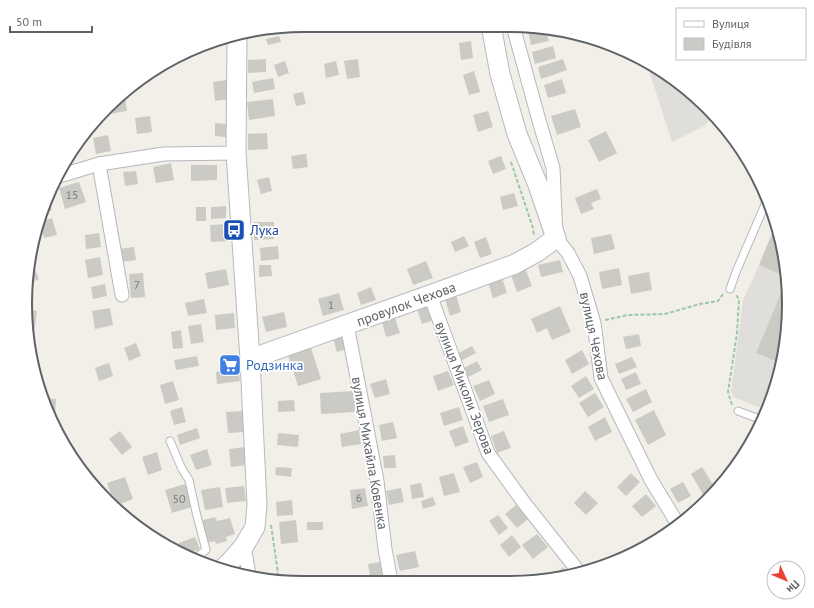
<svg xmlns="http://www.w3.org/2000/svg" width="814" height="608" font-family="'PT Sans',sans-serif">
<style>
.industrial{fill:#e0deda}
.building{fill:#cccac5}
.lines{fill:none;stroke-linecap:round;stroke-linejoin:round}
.lane-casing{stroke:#b5b8bc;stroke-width:9}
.street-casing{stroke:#b5b8bc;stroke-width:15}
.secondary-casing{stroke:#b6babf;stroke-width:21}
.path{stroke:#9cc7a9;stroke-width:2;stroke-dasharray:4 2;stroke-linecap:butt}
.lane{stroke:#fff;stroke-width:7}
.street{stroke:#fff;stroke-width:13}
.secondary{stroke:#fff;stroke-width:19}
.labels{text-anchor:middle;stroke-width:3.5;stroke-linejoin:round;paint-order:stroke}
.number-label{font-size:12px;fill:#7a7d7f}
.transit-label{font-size:14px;fill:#164399;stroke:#fff;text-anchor:start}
.street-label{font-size:14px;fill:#5f6368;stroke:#fff}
.shop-label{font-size:14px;fill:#366cbe;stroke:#fff;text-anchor:start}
.rim{fill:none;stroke:#5f6368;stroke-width:2}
</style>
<rect width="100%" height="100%" fill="#f1efe8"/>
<g class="industrial">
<polygon points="647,64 665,72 713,117 704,126 672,142"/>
<polygon points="776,224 780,232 788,286 787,341 774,394 767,410 735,398 731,392 743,300 759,265"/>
</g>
<g class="building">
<polygon points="527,26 546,29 549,41 531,45"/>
<polygon points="279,36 281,42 268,45 266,39"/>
<polygon points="471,41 473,58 461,60 459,43"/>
<polygon points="553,46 556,58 535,64 532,52"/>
<polygon points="266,59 266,72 248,73 248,60"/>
<polygon points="358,59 360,77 347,79 344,61"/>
<polygon points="563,59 567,70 541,79 538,67"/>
<polygon points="285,61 289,73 278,77 274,65"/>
<polygon points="336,61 339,75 326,78 324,64"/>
<polygon points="474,71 480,92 469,95 463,75"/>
<polygon points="273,78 275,89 254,93 252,82"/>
<polygon points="562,79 566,93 548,98 544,85"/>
<polygon points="227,80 229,99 215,101 213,82"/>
<polygon points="303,92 306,104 296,106 293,94"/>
<polygon points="122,97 125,97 127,111 109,114 108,109"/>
<polygon points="273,99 275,116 249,120 247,102"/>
<polygon points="575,109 581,127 557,135 551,116"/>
<polygon points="488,111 493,127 478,132 473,115"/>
<polygon points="150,116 152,132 137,134 135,118"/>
<polygon points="215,123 227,124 226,137 215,136"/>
<polygon points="606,131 617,153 599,162 588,140"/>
<polygon points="267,133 268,149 248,150 248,134"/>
<polygon points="108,135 111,151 96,154 93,138"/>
<polygon points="306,154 308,167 293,169 291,156"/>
<polygon points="501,156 506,169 493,174 488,161"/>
<polygon points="171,163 174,180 156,183 153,167"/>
<polygon points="191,165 217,165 217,180 191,181"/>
<polygon points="136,171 138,184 125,186 123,172"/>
<polygon points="269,177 272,191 261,194 257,180"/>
<polygon points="79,182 86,202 65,209 59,188"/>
<polygon points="597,189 601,199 591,203 594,209 581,214 575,198"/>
<polygon points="514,193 518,206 503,210 500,197"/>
<polygon points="48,198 52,210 43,213"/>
<polygon points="226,206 226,218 211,219 211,207"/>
<rect x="196" y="207" width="10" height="14"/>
<polygon points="52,218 57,235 44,238 40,222"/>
<polygon points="254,222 274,222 274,239 254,240"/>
<polygon points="229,224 230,241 211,242 210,225"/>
<polygon points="776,224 780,232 787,277 759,265"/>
<polygon points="99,233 101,247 86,249 85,235"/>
<polygon points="611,234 615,249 594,254 591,238"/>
<polygon points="464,236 469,246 455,252 451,242"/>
<polygon points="486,237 492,254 480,258 474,242"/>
<polygon points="278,246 279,259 261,261 260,248"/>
<polygon points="134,247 136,260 120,262 119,249"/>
<polygon points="100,257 103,275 88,278 85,260"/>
<polygon points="30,258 39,279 28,284 28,281"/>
<polygon points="560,260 563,272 541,277 538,265"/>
<polygon points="426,261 433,278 413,285 407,269"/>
<polygon points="259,265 271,265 272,276 259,277"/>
<polygon points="619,268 622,285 602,289 599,272"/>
<polygon points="226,269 229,285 208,289 205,273"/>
<polygon points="526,270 532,286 517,292 511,275"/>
<polygon points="649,272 652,290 631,294 628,276"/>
<polygon points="143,273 145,297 131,298 129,274"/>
<polygon points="502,278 507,293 493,298 488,283"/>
<polygon points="787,279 788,286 787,341 781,363 756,353"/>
<polygon points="105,284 107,296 93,299 91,287"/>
<polygon points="371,287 376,300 361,305 357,293"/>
<polygon points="339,293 344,310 323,316 318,299"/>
<polygon points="456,295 461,312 450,316 445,299"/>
<polygon points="204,299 207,313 188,316 185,303"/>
<polygon points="429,305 434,320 422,324 417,309"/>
<polygon points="560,306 571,332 552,340 547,328 537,333 531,319"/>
<polygon points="110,308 113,325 95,329 92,311"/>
<polygon points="26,309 37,311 34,334 28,333 26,322"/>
<polygon points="284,312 287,327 266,332 262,317"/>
<polygon points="234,313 235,328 216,330 215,315"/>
<polygon points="395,318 400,333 386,337 382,322"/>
<polygon points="201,324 204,342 191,344 188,326"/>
<polygon points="181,330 183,348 173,349 171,332"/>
<polygon points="639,334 641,346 626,349 623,337"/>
<polygon points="342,336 346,349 337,352 333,339"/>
<polygon points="136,343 141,356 129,361 124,348"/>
<polygon points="472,346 476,353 460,361 457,354"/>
<polygon points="311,348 321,379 298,386 288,355"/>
<polygon points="582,350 589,364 572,374 565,360"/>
<polygon points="197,356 199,366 176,370 174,360"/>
<polygon points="237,357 240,381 217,384 216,372 222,371 221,359"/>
<polygon points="632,357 637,367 619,374 615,364"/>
<polygon points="477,361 482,370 468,377 464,368"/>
<polygon points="109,363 113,376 99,381 95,368"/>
<polygon points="448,371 454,385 438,391 433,376"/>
<polygon points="636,372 641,384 626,390 621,379"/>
<polygon points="586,376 594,389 579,398 571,386"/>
<polygon points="386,379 390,394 375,398 370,384"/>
<polygon points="489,380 495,394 480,401 473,386"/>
<polygon points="173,381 179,400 165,404 160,385"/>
<polygon points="646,389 652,402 633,412 626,399"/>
<polygon points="354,391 355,412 321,414 320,393"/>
<polygon points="595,393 604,407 588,417 579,403"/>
<polygon points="43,398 56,399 55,416 49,415 46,411"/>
<polygon points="503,399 509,415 489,422 483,406"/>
<polygon points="294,400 295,411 278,412 278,401"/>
<polygon points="182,407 186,422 174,425 170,411"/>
<polygon points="459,407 463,420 444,426 440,413"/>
<polygon points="654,410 666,435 648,445 635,420"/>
<polygon points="243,411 245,432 228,433 226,412"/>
<polygon points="605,417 612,432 595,441 588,427"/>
<polygon points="393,422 397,438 382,441 379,425"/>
<polygon points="463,426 469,442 455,447 449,431"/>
<polygon points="197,428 200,438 180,445 177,435"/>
<polygon points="359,430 361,444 342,447 340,434"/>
<polygon points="120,431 132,447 122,455 109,439"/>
<polygon points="504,431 511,448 497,453 491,436"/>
<polygon points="278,433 299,435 298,447 277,445"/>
<polygon points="245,447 247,465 231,467 229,449"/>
<polygon points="207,449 212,465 196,470 190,455"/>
<polygon points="157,452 162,470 148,475 142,457"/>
<polygon points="395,455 396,468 384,468 383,456"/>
<polygon points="477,462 483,477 470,483 463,467"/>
<polygon points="276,467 292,468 291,477 275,475"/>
<polygon points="702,467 716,489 704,496 691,474"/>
<polygon points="454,473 460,492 444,496 439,477"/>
<polygon points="631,473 640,482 626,496 617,487"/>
<polygon points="125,477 133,499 115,506 107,483"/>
<polygon points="683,482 691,496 678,503 670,489"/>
<polygon points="421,483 424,497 412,499 410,485"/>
<polygon points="185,484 192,507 172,513 165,490"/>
<polygon points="244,486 246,501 227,503 225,488"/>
<polygon points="220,487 223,507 205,510 201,490"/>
<polygon points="365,488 368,506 352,509 350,490"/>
<polygon points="401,488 404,502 389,505 386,491"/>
<polygon points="585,491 598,503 586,515 574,503"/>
<polygon points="646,494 656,506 642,517 632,506"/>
<polygon points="433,497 436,505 423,509 421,501"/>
<polygon points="292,500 293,515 277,516 276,502"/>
<polygon points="516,505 528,519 517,528 505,514"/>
<polygon points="498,515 508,528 499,535 489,521"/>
<polygon points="215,517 217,521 230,518 235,534 226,537 227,541 216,544 215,541 207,543 200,521"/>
<polygon points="296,520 298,542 281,544 279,522"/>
<rect x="307" y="522" width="16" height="8"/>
<polygon points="537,534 548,547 533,559 522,545"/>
<polygon points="512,535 521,547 509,557 500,545"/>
<polygon points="195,537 200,549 185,555 183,554 179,543"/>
<polygon points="415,551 419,567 400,571 396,555"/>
<polygon points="380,562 383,576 374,577 375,582 348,582 347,580 370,576 368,564"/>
<polygon points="563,567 570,574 550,580"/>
</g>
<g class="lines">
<g class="lane-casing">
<g id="lane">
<polyline points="730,289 736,272 767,200"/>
<polyline points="738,411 762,420"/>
<polyline points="170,441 182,469 189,480 196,512 206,550 194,559"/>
<polyline points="139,526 139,528"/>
</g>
</g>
<g class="street-casing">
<g id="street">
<polyline points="513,26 538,117 553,168 556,238 568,253 580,276 594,323 601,378 651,480 679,526"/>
<polyline points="99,164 122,295"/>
<polyline points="56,177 99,164 164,154 236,153"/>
<polyline points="430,295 488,453 525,504 579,572"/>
<polyline points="347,325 377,481 385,549 391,582"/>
<polyline points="244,546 249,575"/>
</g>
</g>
<g class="secondary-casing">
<g id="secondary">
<polyline points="250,359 430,295 515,264 537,252 556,238 538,185 517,134 500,74 491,25"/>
<polyline points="221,570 230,562 244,546 255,527 257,505 250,359 236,153 237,34"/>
</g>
</g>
<g class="path">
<polyline points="511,162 533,228 534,236"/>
<polyline points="605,320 628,315 665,314 700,304 718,301 723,294"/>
<polyline points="732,405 728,392 737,333 739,299 735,294"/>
<polyline points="271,525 278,573 272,580"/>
</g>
<use href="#lane" class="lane"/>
<use href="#street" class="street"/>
<use href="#secondary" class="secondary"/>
</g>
<defs>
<g id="bus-square" transform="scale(1.15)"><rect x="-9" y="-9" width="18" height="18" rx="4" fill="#1a4fb4" stroke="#fff"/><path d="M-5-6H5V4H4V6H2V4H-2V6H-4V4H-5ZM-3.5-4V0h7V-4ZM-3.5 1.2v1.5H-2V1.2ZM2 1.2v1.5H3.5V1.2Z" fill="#fff"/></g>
<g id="supermarket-square" transform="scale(1.15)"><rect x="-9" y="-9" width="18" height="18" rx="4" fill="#3f7fe0" stroke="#fff"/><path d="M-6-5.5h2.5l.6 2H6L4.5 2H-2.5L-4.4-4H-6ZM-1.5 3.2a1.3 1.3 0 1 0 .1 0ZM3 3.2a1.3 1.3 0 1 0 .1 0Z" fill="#fff"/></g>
</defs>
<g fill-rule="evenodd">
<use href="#bus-square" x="234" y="230"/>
<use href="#supermarket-square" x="230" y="365"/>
</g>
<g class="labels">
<g class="number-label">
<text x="72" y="199">15</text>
<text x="137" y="289">7</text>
<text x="331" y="309">1</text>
<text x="359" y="502">6</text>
<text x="179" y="503">50</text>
</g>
<g class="transit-label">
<text x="250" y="235">Лука</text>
</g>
<g class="street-label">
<text transform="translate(406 304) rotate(-20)" y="5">провулок Чехова</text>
<text transform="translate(594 336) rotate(78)" y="5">вулиця Чехова</text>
<text transform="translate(465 388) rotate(69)" y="5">вулиця Миколи Зерова</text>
<text transform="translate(370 453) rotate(80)" y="5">вулиця Михайла Ковенка</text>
</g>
<g class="shop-label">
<text x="246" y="370">Родзинка</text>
</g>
</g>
<path d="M0 0H814V608H0ZM304 32H510A272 272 0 0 1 782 304V304A272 272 0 0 1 510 576H304A272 272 0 0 1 32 304V304A272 272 0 0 1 304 32Z" fill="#fff" fill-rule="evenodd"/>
<path class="rim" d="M304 32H510A272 272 0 0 1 782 304V304A272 272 0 0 1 510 576H304A272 272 0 0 1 32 304V304A272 272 0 0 1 304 32Z"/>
<rect x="676" y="8" width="130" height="52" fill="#ffffff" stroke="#bfc1c3"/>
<rect x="684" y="21" width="20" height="6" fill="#ffffff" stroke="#bfc1c3"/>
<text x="712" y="28" font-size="12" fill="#5f6368">Вулиця</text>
<rect x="684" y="38" width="20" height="12" fill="#cccac5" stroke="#bfc1c3"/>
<text x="712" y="48" font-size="12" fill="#5f6368">Будівля</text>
<g transform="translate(786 580) rotate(134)"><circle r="19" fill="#ffffff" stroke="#bfc1c3"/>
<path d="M0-3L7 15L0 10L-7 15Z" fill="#ea4335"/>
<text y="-6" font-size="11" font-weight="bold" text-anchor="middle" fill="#5f6368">Пн</text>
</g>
<path d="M10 26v6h82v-6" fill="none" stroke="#5f6368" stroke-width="2"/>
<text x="16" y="26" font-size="12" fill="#5f6368" stroke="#ffffff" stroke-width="3" paint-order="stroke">50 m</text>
</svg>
